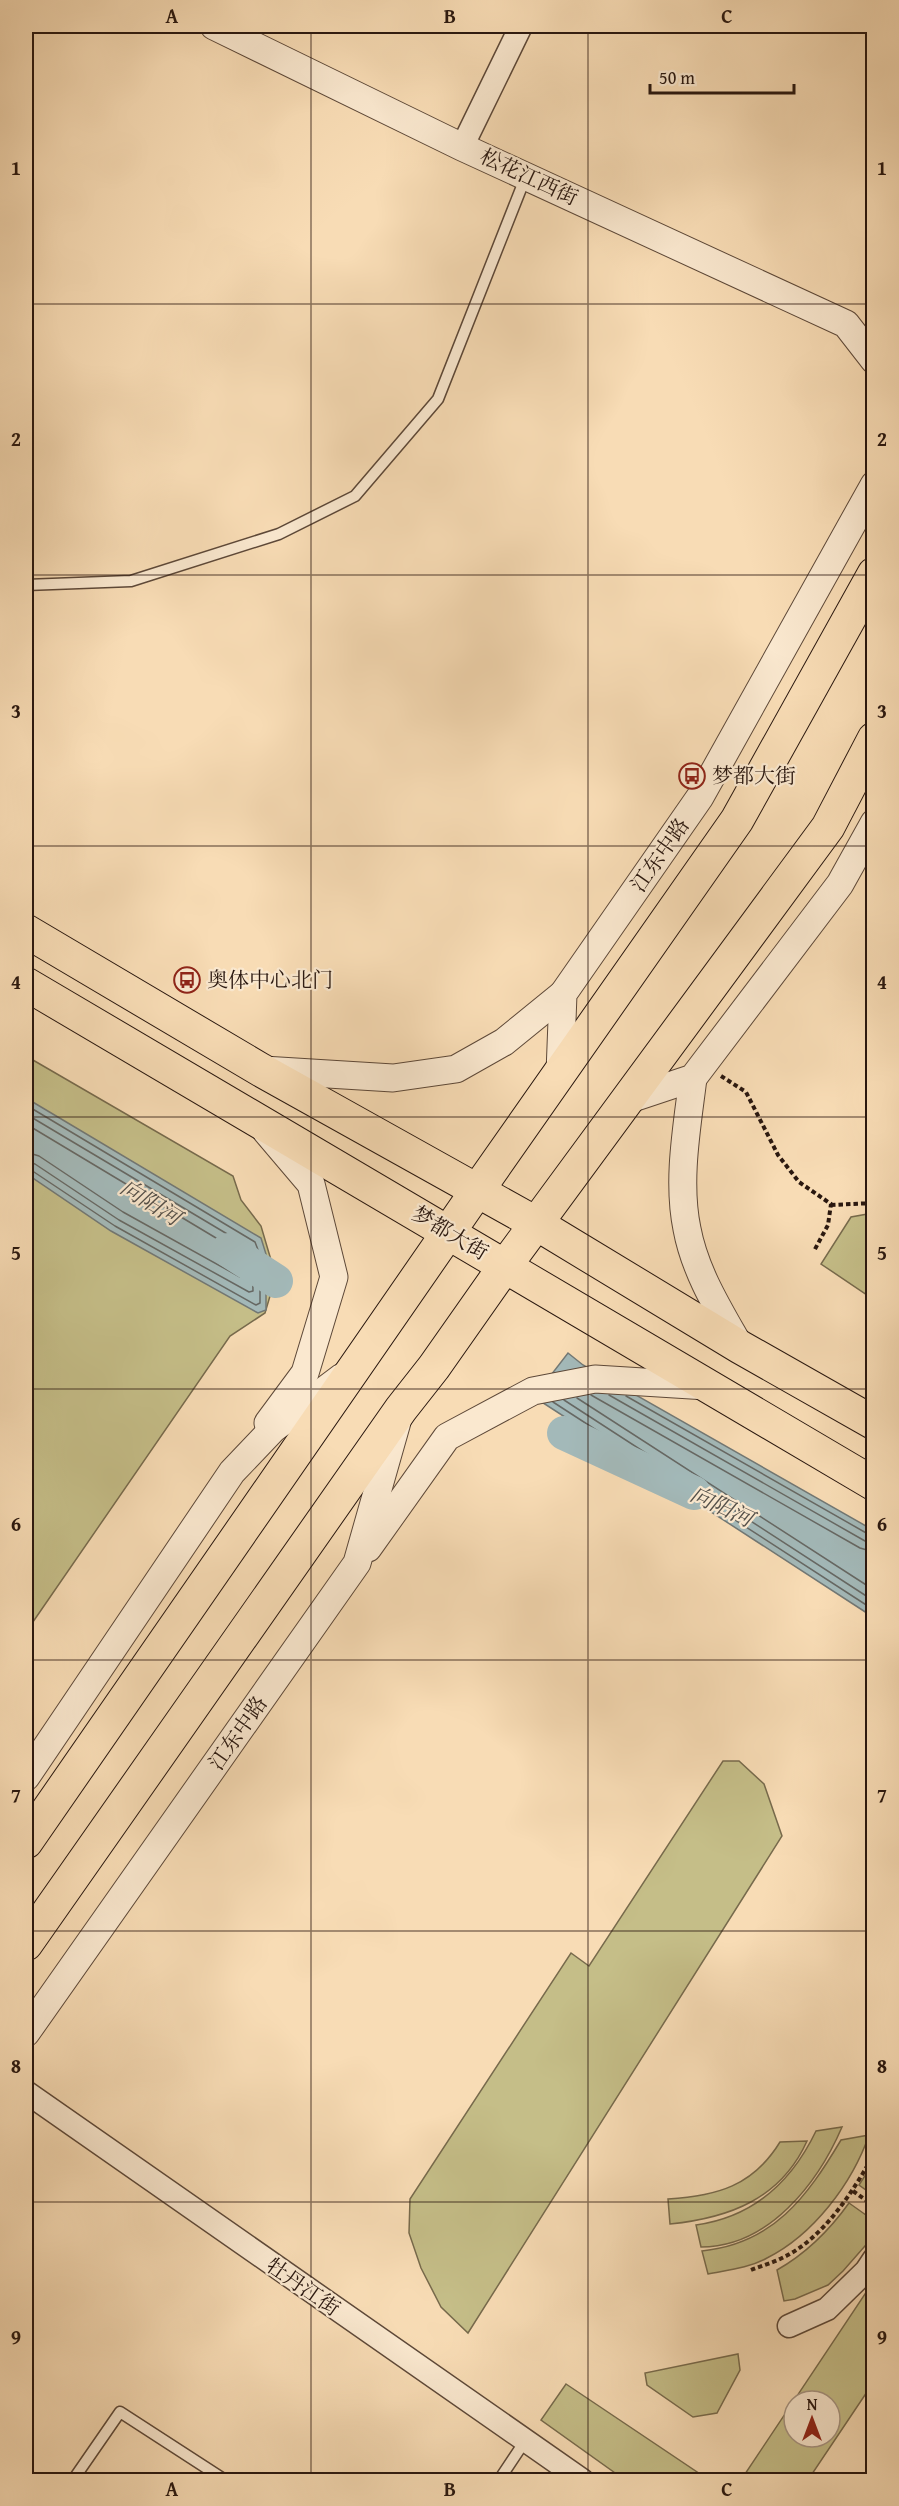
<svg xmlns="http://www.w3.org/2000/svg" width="899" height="2506" font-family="'Gentium Book Plus','Noto Serif SC',serif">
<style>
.green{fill:#c5be88;stroke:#776a4c;stroke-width:1.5;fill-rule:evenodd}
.water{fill:#a3b9b9;stroke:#727875;stroke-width:1.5}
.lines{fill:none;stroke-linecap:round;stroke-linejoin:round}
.shore{stroke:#666864;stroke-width:1.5}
.river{stroke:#a3b9b9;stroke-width:34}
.service-casing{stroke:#5d4838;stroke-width:13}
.minor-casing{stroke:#5d4838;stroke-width:25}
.tertiary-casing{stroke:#5d4838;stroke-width:29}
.primary-casing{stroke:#29170f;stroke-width:35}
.path{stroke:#29170f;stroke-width:4;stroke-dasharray:4.5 3;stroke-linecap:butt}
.service{stroke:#fae8cf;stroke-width:10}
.minor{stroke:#fae8cf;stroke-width:22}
.tertiary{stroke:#fae8cf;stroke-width:27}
.primary{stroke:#f8dcb5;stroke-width:33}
.grid{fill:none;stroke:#29170f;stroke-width:1.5;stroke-opacity:0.55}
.labels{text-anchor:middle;stroke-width:4.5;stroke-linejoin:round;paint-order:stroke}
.street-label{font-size:21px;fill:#29170f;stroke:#fae8cf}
.poi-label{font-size:21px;fill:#29170f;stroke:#fae8cf;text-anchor:start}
.water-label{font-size:22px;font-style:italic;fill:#54504a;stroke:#fae8cf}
.neatline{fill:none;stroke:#29170f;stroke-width:2}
.grid-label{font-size:20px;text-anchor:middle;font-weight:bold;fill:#29170f}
</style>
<rect width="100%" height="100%" fill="#f8dcb5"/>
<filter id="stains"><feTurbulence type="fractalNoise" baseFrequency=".00333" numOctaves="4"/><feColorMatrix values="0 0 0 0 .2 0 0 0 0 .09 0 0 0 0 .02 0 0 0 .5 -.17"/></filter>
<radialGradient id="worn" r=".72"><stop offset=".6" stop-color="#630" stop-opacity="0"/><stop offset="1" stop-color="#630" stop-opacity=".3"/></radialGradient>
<g class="green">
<polygon points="26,1056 233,1176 241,1200 261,1226 271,1260 273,1286 265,1313 230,1336 26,1632"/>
<polygon points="873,1213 874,1213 873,1299 821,1264 851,1217"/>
<polygon points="723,1761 739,1761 764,1784 782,1836 468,2333 441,2307 421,2268 409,2233 410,2199 571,1953 589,1966"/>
<path d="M842 2127C818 2183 769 2247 701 2247L696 2225C753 2217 791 2183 816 2131Z"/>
<path d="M869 2135C852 2184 813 2235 767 2258 749 2268 728 2270 708 2274L702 2251C773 2244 807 2197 841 2140Z"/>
<path d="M807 2141C781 2199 729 2218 670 2224L668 2199C717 2196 753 2186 780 2142Z"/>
<polygon points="873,2163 874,2194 873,2195 859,2185"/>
<path d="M849 2203 873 2220 872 2238 843 2271 828 2285 795 2299 784 2301 777 2270C807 2253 829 2231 849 2203Z"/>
<path d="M873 2282V2383L808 2480H749L743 2477ZM794 2401H830V2437H794Z"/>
<polygon points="738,2354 740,2370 717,2413 693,2417 647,2385 645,2373"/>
<polygon points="566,2384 709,2480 625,2480 541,2420"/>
</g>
<g class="water">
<polygon points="26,1098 261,1238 266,1254 266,1310 258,1313 111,1231 27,1174"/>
<polygon points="568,1353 583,1365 873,1530 873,1617 534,1397"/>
</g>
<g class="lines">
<g class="shore">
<polyline points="26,1105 255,1242 260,1255 260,1303 256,1305 115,1226 31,1170 26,1169"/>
<polyline points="26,1114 249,1247 252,1256 253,1291 249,1292 119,1220 35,1164 26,1161"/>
<polyline points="26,1124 241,1253 244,1276 240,1277 123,1212 39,1156 26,1152"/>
<polyline points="591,1395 860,1548 874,1552"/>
<polyline points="609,1395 865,1541 874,1543"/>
<polyline points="626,1396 868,1534 874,1535"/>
<polyline points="577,1398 874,1590"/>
<polyline points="564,1400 874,1601"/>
<polyline points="553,1402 874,1610"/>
</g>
<g class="river">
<polyline points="228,1250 276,1281"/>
<polyline points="564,1433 694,1493"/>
</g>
<g class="service-casing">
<g id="service">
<polyline points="26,585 131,581 279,534 355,496 438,399 526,176"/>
<polyline points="73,2480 120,2412 225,2480"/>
<polyline points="499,2480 525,2441"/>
</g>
</g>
<g class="minor-casing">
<g id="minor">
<polyline points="462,147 521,26"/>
<polyline points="26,2092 582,2480"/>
<polyline points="789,2326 827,2309 866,2271 874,2259"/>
</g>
</g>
<g class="tertiary-casing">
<g id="tertiary">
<polyline points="214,26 462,147 846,324 874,360"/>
<polyline points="263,1070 393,1078 456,1069 504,1042 563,994"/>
<polyline points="560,1073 563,994 700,797 874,485"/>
<path d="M693 1078C687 1127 677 1181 687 1229 695 1272 719 1310 740 1347"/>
<polyline points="627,1100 693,1078 840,884 874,823"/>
<polyline points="266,1131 311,1184 334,1277 305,1373 268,1423"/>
<polyline points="368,1548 447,1437 533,1391 595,1379 707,1386"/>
<polyline points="26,1777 232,1472 273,1429 342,1377"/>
<polyline points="26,2033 357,1563 397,1422"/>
</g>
</g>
<g class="primary-casing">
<g id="primary">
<polyline points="26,931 261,1070 537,1224 740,1347 874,1423"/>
<polyline points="26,984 874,1484"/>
<polyline points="26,1842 477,1191 737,820 874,574"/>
<polyline points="26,1944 401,1409 434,1367 505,1266 828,827 874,739"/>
</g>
</g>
<g class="path">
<polyline points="721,1076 746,1092 778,1155 799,1182 831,1204 828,1225 814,1251"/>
<polyline points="831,1205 874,1203"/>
<polyline points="853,2191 874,2206"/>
<path d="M751 2270C761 2266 772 2263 782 2258 823 2239 853 2192 874 2154"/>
</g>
<use href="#service" class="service"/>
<use href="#minor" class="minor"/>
<use href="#tertiary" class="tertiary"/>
<use href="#primary" class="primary"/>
</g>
<path class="grid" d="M311 26V2480M588 26V2480M26 304H874M26 575H874M26 846H874M26 1117H874M26 1389H874M26 1660H874M26 1931H874M26 2202H874"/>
<defs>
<g id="bus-ring" transform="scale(1.35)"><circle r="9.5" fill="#fae8cf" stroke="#8f2418" stroke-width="1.5"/><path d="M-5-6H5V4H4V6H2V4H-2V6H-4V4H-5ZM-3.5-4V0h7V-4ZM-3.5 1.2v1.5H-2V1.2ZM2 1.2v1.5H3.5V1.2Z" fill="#8f2418"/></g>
</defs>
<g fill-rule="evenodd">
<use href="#bus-ring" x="692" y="776"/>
<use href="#bus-ring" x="187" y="980"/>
</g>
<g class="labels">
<g class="street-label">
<text transform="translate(529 177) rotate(25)" y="7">松花江西街</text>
<text transform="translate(660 855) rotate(-55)" y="7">江东中路</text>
<text transform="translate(450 1233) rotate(31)" y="7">梦都大街</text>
<text transform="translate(238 1733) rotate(-55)" y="7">江东中路</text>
<text transform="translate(303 2287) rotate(35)" y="7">牡丹江街</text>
</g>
<g class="poi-label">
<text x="712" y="783">梦都大街</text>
<text x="207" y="987">奥体中心北门</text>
</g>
<g class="water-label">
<text transform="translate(151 1202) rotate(32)" y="8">向阳河</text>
<text transform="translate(722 1506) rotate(25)" y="8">向阳河</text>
</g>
</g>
<rect width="899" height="2506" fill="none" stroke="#f8dcb5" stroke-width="66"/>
<g transform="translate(812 2419)"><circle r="28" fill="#fae8cf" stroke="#a69482" stroke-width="1.5"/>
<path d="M0-4.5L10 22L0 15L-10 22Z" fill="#8f2418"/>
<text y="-9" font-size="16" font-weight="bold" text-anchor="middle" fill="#29170f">N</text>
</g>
<path d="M650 84v9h144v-9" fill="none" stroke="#29170f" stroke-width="3"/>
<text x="659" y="84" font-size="18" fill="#29170f" stroke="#fae8cf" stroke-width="4.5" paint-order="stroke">50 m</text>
<rect x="33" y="33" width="833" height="2440" class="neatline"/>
<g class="grid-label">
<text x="172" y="23">A</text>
<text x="450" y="23">B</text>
<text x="727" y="23">C</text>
<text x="16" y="175">1</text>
<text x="882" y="175">1</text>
<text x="16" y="446">2</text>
<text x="882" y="446">2</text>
<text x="16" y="718">3</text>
<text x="882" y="718">3</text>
<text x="16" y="989">4</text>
<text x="882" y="989">4</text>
<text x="16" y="1260">5</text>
<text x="882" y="1260">5</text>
<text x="16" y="1531">6</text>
<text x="882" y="1531">6</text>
<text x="16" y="1802">7</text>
<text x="882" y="1802">7</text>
<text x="16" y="2073">8</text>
<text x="882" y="2073">8</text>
<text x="16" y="2344">9</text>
<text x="882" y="2344">9</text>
<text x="172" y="2496">A</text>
<text x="450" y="2496">B</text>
<text x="727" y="2496">C</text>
</g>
<rect width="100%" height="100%" filter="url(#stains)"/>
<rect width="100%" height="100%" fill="url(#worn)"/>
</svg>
